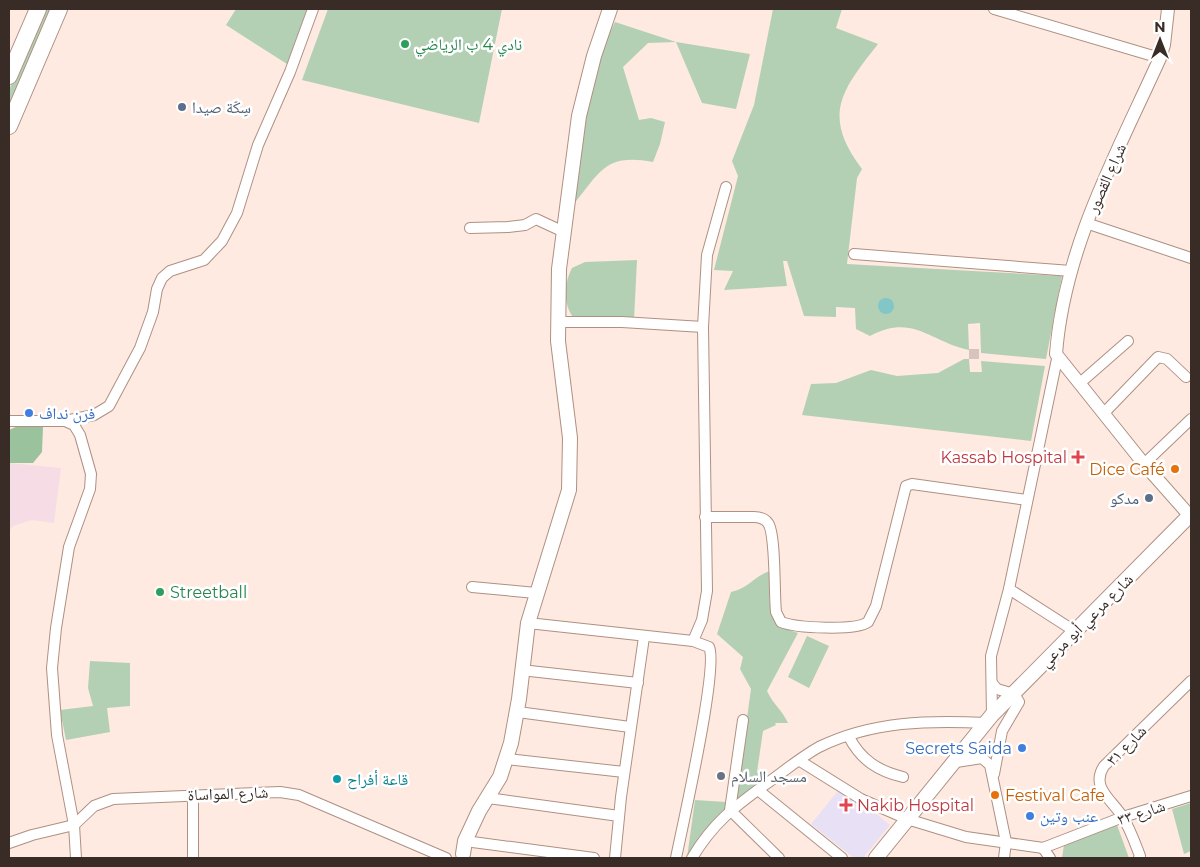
<svg xmlns="http://www.w3.org/2000/svg" width="1200" height="867" font-family="Montserrat,'Noto Naskh Arabic',sans-serif">
<style>
.commercial{fill:#f6dde5}
.medical{fill:#e8e1f6}
.green{fill:#b3d0b4}
.forest{fill:#9ac29c}
.water{fill:#82c6c7}
.lines{fill:none;stroke-linecap:round;stroke-linejoin:round}
.minor-tunnel{stroke:#d7c4bc;stroke-width:10;stroke-dasharray:10 5;stroke-linecap:butt}
.minor-casing{stroke:#af9083;stroke-width:12}
.tertiary-casing{stroke:#af9083;stroke-width:14}
.secondary-casing{stroke:#af9083;stroke-width:16}
.trunk-casing{stroke:#af9083;stroke-width:18}
.minor{stroke:#fff;stroke-width:10}
.tertiary{stroke:#fff;stroke-width:12}
.secondary{stroke:#fff;stroke-width:14}
.trunk{stroke:#fff;stroke-width:16}
.leisure-dot{fill:#2e9e5b;stroke:#fff;stroke-width:2}
.service-dot{fill:#5c6f8a;stroke:#fff;stroke-width:2}
.shop-dot{fill:#3f7fe0;stroke:#fff;stroke-width:2}
.health-dot{fill:#e0444e;stroke:#fff;stroke-width:2}
.food-dot{fill:#e8710a;stroke:#fff;stroke-width:2}
.worship-dot{fill:#6b7280;stroke:#fff;stroke-width:2}
.culture-dot{fill:#0f9aa8;stroke:#fff;stroke-width:2}
.labels{text-anchor:middle;stroke-width:5;stroke-linejoin:round;paint-order:stroke}
.leisure-label{font-size:16px;fill:#27864d;stroke:#fff;text-anchor:start}
.service-label{font-size:16px;fill:#4e5e75;stroke:#fff;text-anchor:start}
.street-label{font-size:16px;fill:#392c27;stroke:#fff}
.shop-label{font-size:16px;fill:#366cbe;stroke:#fff;text-anchor:start}
.health-label{font-size:16px;fill:#be3a42;stroke:#fff;text-anchor:end}
.food-label{font-size:16px;fill:#c56008;stroke:#fff;text-anchor:end}
.worship-label{font-size:16px;fill:#5b616d;stroke:#fff;text-anchor:start}
.culture-label{font-size:16px;fill:#0d838f;stroke:#fff;text-anchor:start}
</style>
<rect width="100%" height="100%" fill="#feeae1"/>
<polygon class="commercial" points="9,463 61,468 54,523 32,520 13,526 9,531"/>
<polygon class="medical" points="842,786 890,825 863,858 854,858 811,824"/>
<g class="green">
<polygon points="43,9 53,9 9,113 9,90"/>
<polygon points="236,9 307,9 287,64 226,25"/>
<polygon points="328,9 502,9 479,123 302,80"/>
<path d="M773 9H842L836 28 878 44C842 90 821 115 862 169L857 178 847 264 1062 276 1046 359 981 353 980 323 968 324 969 350C930 342 913 313 870 336L856 329 855 308 836 307V317L804 316 787 261H783L787 286 724 290 733 271 714 270 738 176 732 161 754 105Z"/>
<path d="M615 22 676 42 750 54 736 109 702 103 676 42 648 43 623 67 639 120 651 118 665 122 660 144 653 162C604 153 600 173 573 205 583 148 588 72 615 22Z"/>
<path d="M637 260 634 320 573 317C563 304 564 283 572 268L585 262Z"/>
<polygon points="964,359 969,359 970,372 982,372 981,361 1045,366 1031,441 802,415 811,384 836,383 871,370 897,376 938,373"/>
<path d="M770 571C770 603 763 621 798 633L767 691C773 704 782 710 788 723H775L776 725 763 731 757 772 764 779 765 782 739 799 736 798 751 689 740 669 743 657 717 634 731 592C749 588 754 576 770 571Z"/>
<polygon points="807,636 829,646 809,688 788,677"/>
<polygon points="90,661 130,663 130,706 107,708 110,732 66,740 60,710 93,706 88,688"/>
<polygon points="695,800 726,802 726,807 687,858"/>
<polygon points="1191,803 1191,851 1184,854 1172,809"/>
<polygon points="1117,825 1129,858 1062,858 1064,845"/>
</g>
<polygon class="forest" points="18,426 43,427 42,452 33,463 9,463 9,430"/>
<circle class="water" cx="886" cy="306" r="8"/>
<g class="lines">
<polyline class="minor-tunnel" points="969,354 982,354"/>
<g class="minor-casing">
<g id="minor">
<polyline points="994,9 1160,58"/>
<polyline points="1086,223 1191,258"/>
<polyline points="470,228 508,227 525,225 536,219 564,232"/>
<polyline points="854,254 1071,271"/>
<polyline points="558,322 622,322 703,327 707,591 702,620 693,641"/>
<polyline points="703,327 707,255 726,187"/>
<polyline points="1080,383 1128,341"/>
<polyline points="1104,413 1158,357 1167,359 1186,377"/>
<polyline points="9,421 65,421 74,425 80,435 91,474 90,489 69,547 56,628 52,668 57,735 74,825 76,858"/>
<polyline points="65,421 94,415 109,406 140,348 153,312 157,289 162,278 170,271 204,260 222,241 237,213 258,145 290,72 313,9"/>
<polyline points="1144,464 1191,419"/>
<path d="M705 517H754C759 517 764 518 768 523 776 534 774 595 776 612L781 622C796 628 856 631 868 622L876 606 906 486 912 484 1027 500"/>
<polyline points="472,587 536,593"/>
<polyline points="1009,589 1076,632"/>
<path d="M528 623 693 641 709 647C719 666 682 828 676 858"/>
<polyline points="521,670 638,683"/>
<polyline points="992,683 997,689 1014,694 1019,702 1002,731 994,774"/>
<polyline points="518,712 630,727"/>
<polyline points="992,715 991,656 1009,589 1057,359"/>
<polyline points="743,720 730,810 779,858"/>
<path d="M849 737C861 760 878 771 903 777"/>
<polyline points="507,759 624,772"/>
<polyline points="800,761 861,799 907,819 966,837 1043,848 1123,817 1191,796"/>
<polyline points="956,762 982,758 990,765 1006,842 1004,858"/>
<polyline points="758,790 842,858"/>
<polyline points="488,798 619,816"/>
<polyline points="465,841 594,858"/>
<polyline points="9,843 32,835 74,825 94,806 113,799 280,792 299,795 446,858"/>
<polyline points="1043,848 1050,858"/>
<polyline points="193,858 193,794"/>
<polyline points="615,858 621,797 644,637"/>
<path d="M692 858C713 823 734 807 766 784 783 772 801 757 819 747 872 721 930 720 986 723"/>
<path d="M1139 858 1140 856C1135 843 1130 828 1122 816 1112 800 1090 787 1104 766L1191 681"/>
</g>
</g>
<g class="tertiary-casing">
<path id="tertiary" d="M1168 9 1164 45 1160 58C1117 153 1064 248 1056 354L1144 464 1190 516"/>
</g>
<g class="secondary-casing">
<g id="secondary">
<polyline points="463,854 465,841 479,811 500,777 511,743 519,699 528,623 569,490 570,438 558,341 559,269 579,116 594,56 610,9"/>
<polyline points="876,858 992,715 1191,514"/>
</g>
</g>
<g class="trunk-casing">
<g id="trunk">
<polyline points="9,76 38,9"/>
<polyline points="9,126 59,9"/>
</g>
</g>
<use href="#minor" class="minor"/>
<use href="#tertiary" class="tertiary"/>
<use href="#secondary" class="secondary"/>
<use href="#trunk" class="trunk"/>
</g>
<g class="leisure-dot">
<circle cx="405" cy="44" r="5"/>
<circle cx="160" cy="592" r="5"/>
</g>
<g class="service-dot">
<circle cx="182" cy="107" r="5"/>
<circle cx="1149" cy="498" r="5"/>
</g>
<g class="shop-dot">
<circle cx="29" cy="413" r="5"/>
<circle cx="1022" cy="748" r="5"/>
<circle cx="1030" cy="816" r="5"/>
</g>
<g class="health-dot">
<path d="M1075.5 449.5h5v5h5v5h-5v5h-5v-5h-5v-5h5z"/>
<path d="M843.5 797.5h5v5h5v5h-5v5h-5v-5h-5v-5h5z"/>
</g>
<g class="food-dot">
<circle cx="1175" cy="469" r="5"/>
<circle cx="995" cy="795" r="5"/>
</g>
<circle class="worship-dot" cx="721" cy="776" r="5"/>
<circle class="culture-dot" cx="337" cy="779" r="5"/>
<g class="labels">
<g class="leisure-label">
<text x="415" y="50">نادي 4 ب الرياضي</text>
<text x="170" y="598">Streetball</text>
</g>
<g class="service-label">
<text x="192" y="113">سِكّة صيدا</text>
<text x="1139" y="504" text-anchor="end">مدكو</text>
</g>
<g class="street-label">
<text transform="translate(1106 178) rotate(-66)" y="6">شراع القصور</text>
<text transform="translate(1086 620) rotate(-45)" y="6">شارع مرعي أبو مرعي</text>
<text transform="translate(1126 745) rotate(-45)" y="6">شارع ٣١</text>
<text transform="translate(228 793) rotate(-2)" y="6">شارع المواساة</text>
<text transform="translate(1141 812) rotate(-18)" y="6">شارع ٣٣</text>
</g>
<g class="shop-label">
<text x="39" y="419">فرن نداف</text>
<text x="1012" y="754" text-anchor="end">Secrets Saida</text>
<text x="1040" y="822">عنب وتين</text>
</g>
<g class="health-label">
<text x="1067" y="463">Kassab Hospital</text>
<text x="857" y="811" text-anchor="start">Nakib Hospital</text>
</g>
<g class="food-label">
<text x="1165" y="475">Dice Café</text>
<text x="1005" y="801" text-anchor="start">Festival Cafe</text>
</g>
<g class="worship-label">
<text x="731" y="782">مسجد السلام</text>
</g>
<g class="culture-label">
<text x="347" y="785">قاعة أفراح</text>
</g>
</g>
<rect width="1200" height="867" fill="none" stroke="#392c27" stroke-width="20"/>
<g transform="translate(1160 40)" stroke="#ffffff" stroke-width="4" paint-order="stroke">
<path d="M0-4L9 19L0 12L-9 19Z" fill="#392c27"/>
<text y="-8" font-size="14" font-weight="bold" text-anchor="middle" fill="#392c27">N</text>
</g>
</svg>
